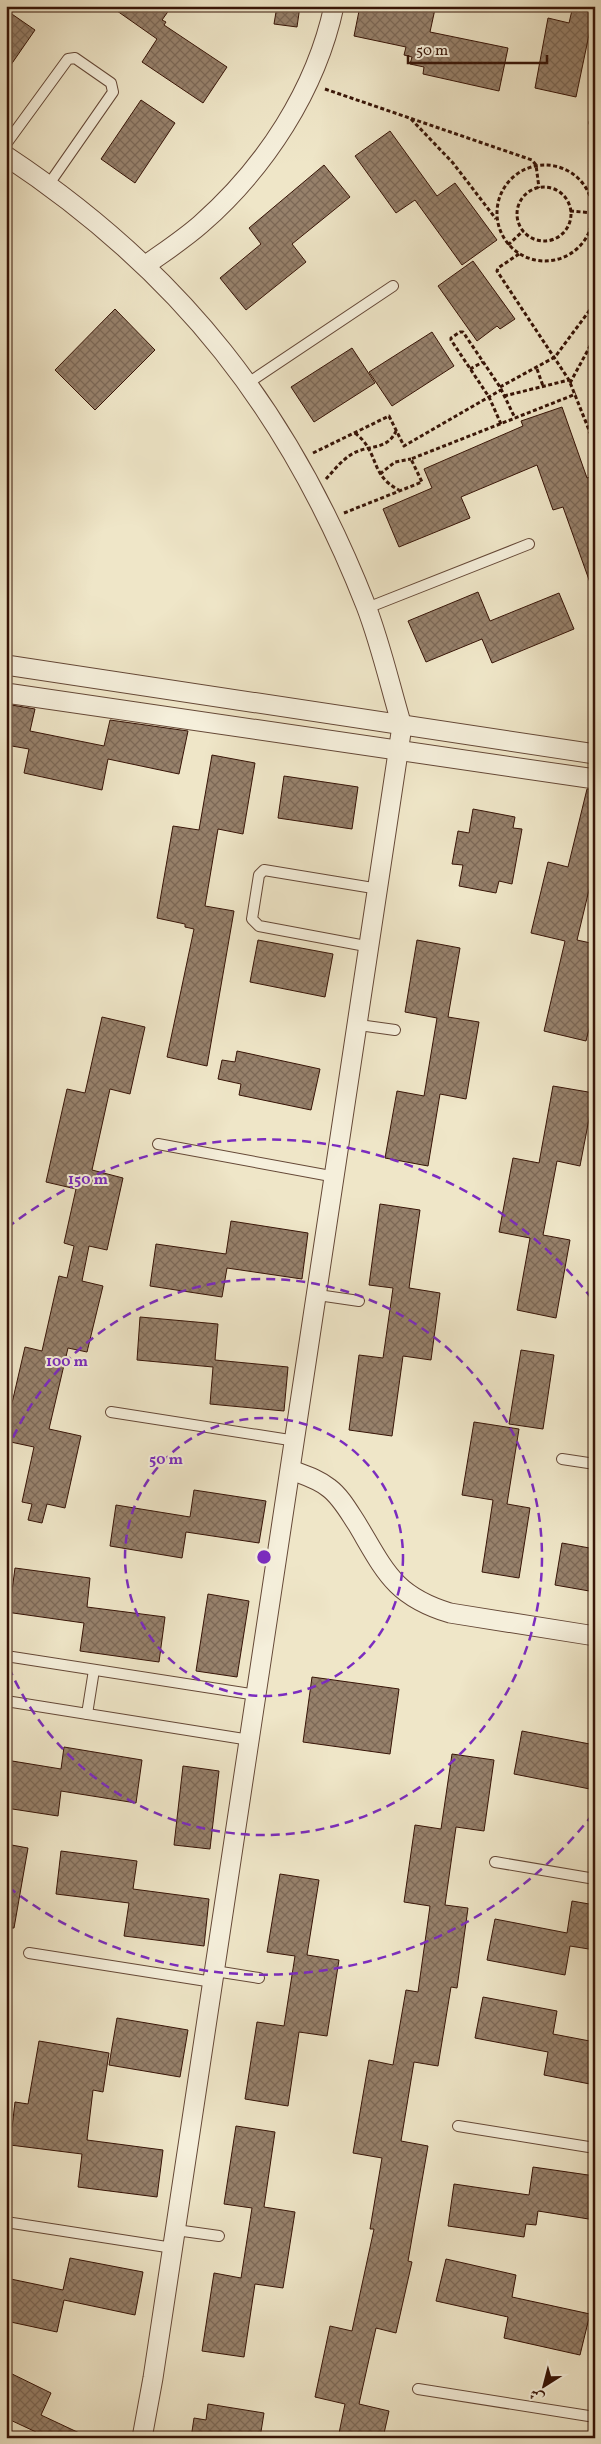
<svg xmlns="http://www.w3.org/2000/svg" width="601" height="2444" font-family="Vollkorn,Amiri,serif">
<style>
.building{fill:url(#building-cross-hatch);stroke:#371407}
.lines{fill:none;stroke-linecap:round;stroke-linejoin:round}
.service-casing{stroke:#654837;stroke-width:12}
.minor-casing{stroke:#654837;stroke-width:21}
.path{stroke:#371407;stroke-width:3;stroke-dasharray:4 2.5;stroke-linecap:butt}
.service{stroke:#f5efdb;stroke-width:10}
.minor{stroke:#f5efdb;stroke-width:19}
.ring{fill:none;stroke:#7b2cbf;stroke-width:2.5;stroke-dasharray:9 6}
.centre{fill:#7b2cbf;stroke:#f5efdb;stroke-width:2.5}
.ring-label{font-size:15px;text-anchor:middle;font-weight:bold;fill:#7b2cbf;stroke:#f5efdb;stroke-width:4;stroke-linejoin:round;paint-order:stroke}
</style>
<defs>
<pattern id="building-cross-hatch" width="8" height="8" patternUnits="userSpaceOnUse" patternTransform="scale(1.25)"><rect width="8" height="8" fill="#97816b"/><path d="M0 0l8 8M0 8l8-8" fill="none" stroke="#7c6856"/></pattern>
</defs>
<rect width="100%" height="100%" fill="#efe6c8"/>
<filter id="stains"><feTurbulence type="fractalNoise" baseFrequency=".004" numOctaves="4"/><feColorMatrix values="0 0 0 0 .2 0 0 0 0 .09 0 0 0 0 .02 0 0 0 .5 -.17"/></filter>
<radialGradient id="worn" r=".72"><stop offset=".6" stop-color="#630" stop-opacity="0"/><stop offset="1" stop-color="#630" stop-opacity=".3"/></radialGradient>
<g class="building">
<polygon points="110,6 172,6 162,20 166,22 164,25 227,67 203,103 142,62 157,39"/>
<polygon points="277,6 300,6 297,27 274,24"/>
<polygon points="360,6 422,6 435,9 430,32 508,48 499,91 423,74 424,67 410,64 412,57 404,55 406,47 354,36"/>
<polygon points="573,6 595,6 576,97 535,88 548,18 569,23"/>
<polygon points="6,10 35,30 6,72"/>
<polygon points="141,100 175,123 135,183 101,159"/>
<polygon points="390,131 437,196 455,183 497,240 462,265 415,200 396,213 355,156"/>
<polygon points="324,165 350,197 292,244 306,262 246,310 220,278 261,244 249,228"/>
<polygon points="473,261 515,319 500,329 497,326 477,341 438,286"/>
<polygon points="115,309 155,350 95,410 55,370"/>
<polygon points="432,332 454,366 392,406 369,372"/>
<polygon points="352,348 375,383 314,422 291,387"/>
<polygon points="562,407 587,478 595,475 595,591 593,591 563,507 553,510 537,465 461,497 470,518 399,547 383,509 432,488 424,469 523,426 521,421"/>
<polygon points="478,592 490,621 559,593 574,629 492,663 482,639 426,662 408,621"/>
<polygon points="6,704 35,709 30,731 104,746 110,720 188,731 179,774 108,759 102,790 24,773 29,749 6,745"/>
<polygon points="212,755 255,763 243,834 218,829 205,906 234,911 207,1066 167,1057 194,929 185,927 185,924 157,918 173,826 199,830"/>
<polygon points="284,776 358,787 352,829 278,818"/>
<polygon points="587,789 595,790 595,865 577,940 595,944 595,1006 586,1041 544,1031 565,941 531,933 548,862 568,867"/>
<polygon points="473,809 515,817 513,828 522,829 512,884 499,881 496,893 459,886 463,865 452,864 458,831 469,833"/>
<polygon points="258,940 333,954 325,997 250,982"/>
<polygon points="417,940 460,948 448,1017 479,1022 466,1099 440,1094 428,1166 385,1158 397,1091 424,1096 437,1018 405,1012"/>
<polygon points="102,1017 145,1027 130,1094 110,1089 92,1170 123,1178 107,1250 89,1246 82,1281 103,1286 87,1352 68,1348 49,1429 81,1436 65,1508 47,1504 42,1523 28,1520 32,1504 22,1502 34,1447 6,1441 6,1429 25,1347 42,1351 59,1276 67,1278 74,1246 64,1243 76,1189 46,1182 67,1089 85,1093"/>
<polygon points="237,1051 320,1069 311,1110 239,1095 241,1084 218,1079 222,1060 235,1062"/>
<polygon points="553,1086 594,1093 580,1166 557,1161 543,1235 570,1240 556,1318 517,1310 530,1238 499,1232 513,1158 539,1163"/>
<polygon points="380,1204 420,1210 409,1288 440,1293 431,1360 403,1356 392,1436 349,1430 359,1355 383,1358 393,1288 369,1285"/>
<polygon points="231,1221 308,1233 302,1279 227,1268 222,1297 150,1286 156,1244 226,1254"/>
<polygon points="140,1317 218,1324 215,1360 288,1367 284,1411 210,1404 213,1367 137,1360"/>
<polygon points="521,1350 554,1355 543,1429 509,1424"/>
<polygon points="474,1422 519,1429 507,1504 530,1508 519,1578 482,1572 493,1500 462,1495"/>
<polygon points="194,1490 266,1501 259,1543 186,1532 182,1558 110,1546 116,1505 190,1517"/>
<polygon points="562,1543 595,1549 595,1592 555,1585"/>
<polygon points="15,1568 90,1578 87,1607 165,1617 159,1662 80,1651 84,1623 6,1612 6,1598 11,1598"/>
<polygon points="208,1594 249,1601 237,1677 196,1671"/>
<polygon points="312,1677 399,1689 390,1754 303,1742"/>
<polygon points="522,1731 595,1745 595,1790 514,1774"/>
<polygon points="64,1747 142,1760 136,1803 61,1791 58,1816 6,1808 6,1760 61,1769"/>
<polygon points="452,1754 494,1760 484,1831 456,1827 445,1905 468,1908 457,1988 451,1987 438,2066 414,2062 401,2141 428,2146 408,2261 412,2262 396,2333 376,2328 359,2404 389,2411 383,2438 338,2438 345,2404 315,2397 330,2326 352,2331 374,2229 370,2229 382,2158 353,2153 369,2060 393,2065 406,1990 418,1992 430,1906 404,1902 415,1825 441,1829"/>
<polygon points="183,1766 219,1771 210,1849 174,1845"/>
<polygon points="6,1844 28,1848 14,1928 6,1928"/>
<polygon points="61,1851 137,1861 133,1889 209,1899 204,1946 124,1936 129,1903 56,1894"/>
<polygon points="280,1874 319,1880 307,1955 339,1960 327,2036 299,2032 288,2106 245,2099 257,2022 284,2026 295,1956 267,1952"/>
<polygon points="572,1901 595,1905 595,1950 570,1946 565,1975 487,1960 495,1919 567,1933"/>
<polygon points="483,1997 557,2011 553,2034 595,2042 595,2085 544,2075 548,2052 475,2038"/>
<polygon points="117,2018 188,2030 180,2077 109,2065"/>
<polygon points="39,2041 109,2053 103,2092 93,2090 87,2140 163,2150 157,2197 78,2187 82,2154 10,2145 15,2102 28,2104"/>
<polygon points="236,2126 275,2132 264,2207 295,2212 283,2288 255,2284 244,2357 202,2351 214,2273 241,2278 252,2208 224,2204"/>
<polygon points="533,2167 595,2176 595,2220 538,2211 536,2225 526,2224 524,2237 448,2226 454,2184 529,2195"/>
<polygon points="70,2258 143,2272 135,2315 64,2300 57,2332 6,2321 6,2278 63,2290"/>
<polygon points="446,2259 516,2275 512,2297 590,2314 580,2355 504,2338 508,2317 436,2301"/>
<polygon points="6,2371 51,2393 41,2415 90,2438 33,2438 36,2432 6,2418"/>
<polygon points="208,2404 264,2413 260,2438 191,2438 194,2418 206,2420"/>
</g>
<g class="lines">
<g class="service-casing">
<g id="service">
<polyline points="6,144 68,59 75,58 111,83 113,92 49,184"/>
<polyline points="248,383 393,286"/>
<polyline points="367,608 529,544"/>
<polyline points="371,947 259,926 252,919 259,875 264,870 379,889"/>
<polyline points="359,1025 395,1030"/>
<polyline points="158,1144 336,1177"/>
<polyline points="318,1295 359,1301"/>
<polyline points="111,1412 296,1441"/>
<polyline points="562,1459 595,1464"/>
<polyline points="6,1656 257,1695"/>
<polyline points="6,1701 250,1740"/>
<polyline points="87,1714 94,1670"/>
<polyline points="495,1862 595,1879"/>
<polyline points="29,1953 213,1982"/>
<polyline points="215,1971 259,1978"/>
<polyline points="458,2126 595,2148"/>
<polyline points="6,2222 173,2248"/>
<polyline points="176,2230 219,2236"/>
<polyline points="418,2389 595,2417"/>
</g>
</g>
<g class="minor-casing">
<g id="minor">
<path d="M6 156C181 272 290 412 366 606 381 645 390 686 402 726L153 2378 142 2438"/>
<path d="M146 265C164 252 184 239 201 224 265 168 316 90 334 6"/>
<polyline points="6,665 595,754"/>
<polyline points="6,693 595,779"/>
<path d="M291 1470C304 1475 318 1479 329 1488 341 1497 349 1512 357 1524 385 1571 394 1596 450 1613L595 1636"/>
</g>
</g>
<g class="path">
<polyline points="325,89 532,160 536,165 539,188"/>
<polyline points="595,89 590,123 595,140"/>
<polyline points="411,119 453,163 496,219"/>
<circle cx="545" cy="213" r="48"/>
<circle cx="544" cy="214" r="27"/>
<polyline points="570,211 594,213"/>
<polyline points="508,245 523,231"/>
<polyline points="519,254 498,268 497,271 569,380 595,445"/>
<polyline points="470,369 483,362"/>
<polyline points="537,369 543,386"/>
<polyline points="570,383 595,337"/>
<polyline points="500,387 555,357 595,303"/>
<polyline points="504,396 569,380"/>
<polyline points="501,424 489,397 451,340 451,338 460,332 463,332 500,387 515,418"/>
<path d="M355 433C380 452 369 475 399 490"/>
<polyline points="313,453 389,416 404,446 501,390"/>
<polyline points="380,474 395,462 411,459"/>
<path d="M326 479C334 470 342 460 352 454 369 444 387 451 396 431"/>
<polyline points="344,513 422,482 411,459 576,394"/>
</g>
<use href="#service" class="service"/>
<use href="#minor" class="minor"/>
</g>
<g class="ring">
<circle cx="264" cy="1557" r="139"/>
<path d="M7 1451A278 278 0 1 1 7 1663"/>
<path d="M593 1814A417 417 0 0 1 7 1886M7 1228A417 417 0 0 1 593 1300"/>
</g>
<circle cx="264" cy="1557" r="8" class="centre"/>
<g class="ring-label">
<text x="88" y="1184">150 m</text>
<text x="67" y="1366">100 m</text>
<text x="166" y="1464">50 m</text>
</g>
<rect width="601" height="2444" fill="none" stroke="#efe6c8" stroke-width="25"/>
<rect x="8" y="8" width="586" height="2429" fill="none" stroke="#371407" stroke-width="2.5"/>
<rect x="12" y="12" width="576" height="2419" fill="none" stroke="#371407"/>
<g transform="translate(544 2386) rotate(216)" stroke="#f5efdb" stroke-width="4" paint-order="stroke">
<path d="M0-4L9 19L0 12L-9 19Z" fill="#371407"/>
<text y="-8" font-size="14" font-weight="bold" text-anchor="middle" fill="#371407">ش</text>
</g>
<path d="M408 55v8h139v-8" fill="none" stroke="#371407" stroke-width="2.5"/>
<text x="416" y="55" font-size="15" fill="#371407" stroke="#f5efdb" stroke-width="4" paint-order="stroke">50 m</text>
<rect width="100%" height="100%" filter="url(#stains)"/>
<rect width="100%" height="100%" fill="url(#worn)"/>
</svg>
